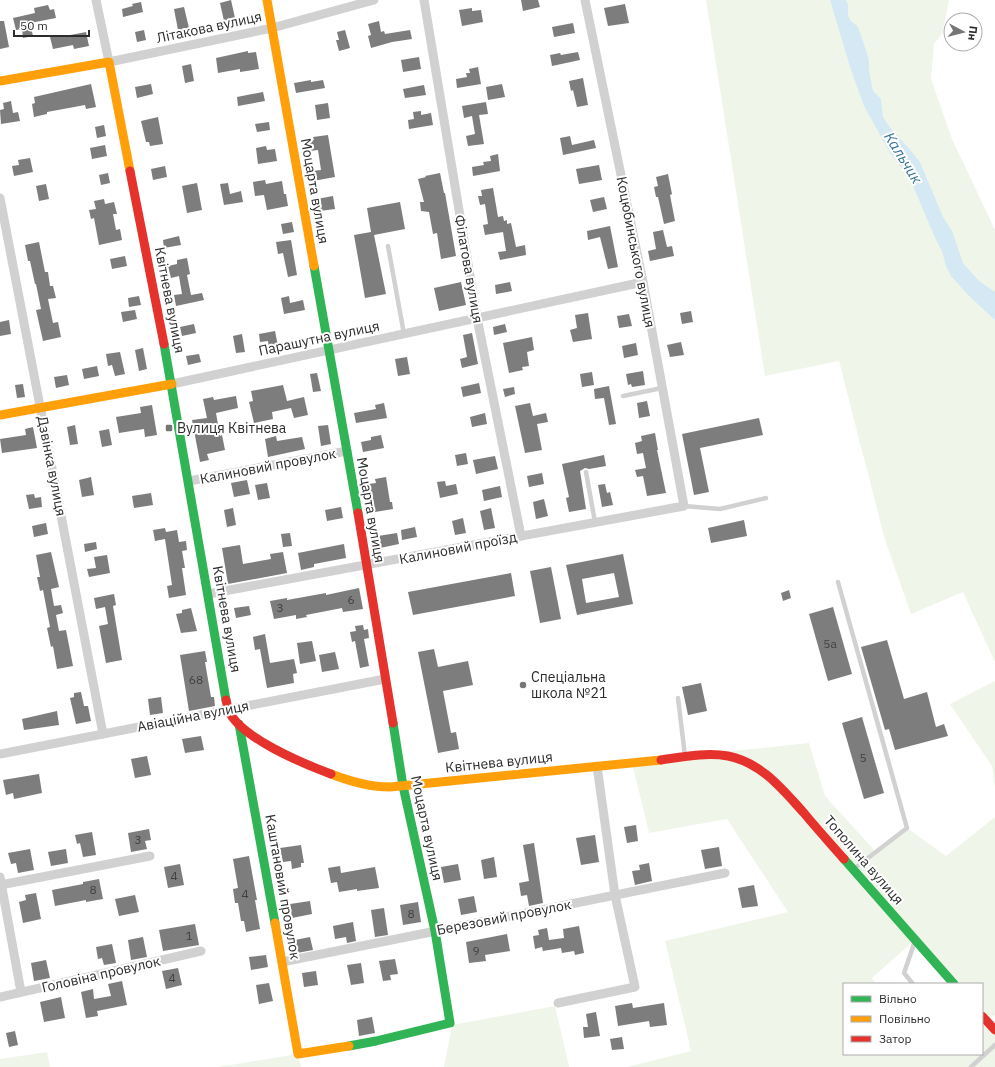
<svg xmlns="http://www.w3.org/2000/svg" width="995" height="1067" font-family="'IBM Plex Sans',sans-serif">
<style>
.green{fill:#f0f5e9;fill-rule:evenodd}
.water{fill:#d4e9f3}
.building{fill:#7d7d7d;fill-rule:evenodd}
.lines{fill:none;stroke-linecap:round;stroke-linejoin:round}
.lane{stroke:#d1d1d1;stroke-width:4.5}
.street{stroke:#d1d1d1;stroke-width:9}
.fast{stroke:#30b455;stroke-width:9}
.slow{stroke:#ff9f0a;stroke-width:9}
.jam{stroke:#e5322d;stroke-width:9}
.poi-dot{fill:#767676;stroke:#fff;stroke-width:1.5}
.labels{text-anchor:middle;stroke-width:4;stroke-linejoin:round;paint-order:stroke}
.number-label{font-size:12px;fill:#404040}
.street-label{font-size:14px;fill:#2c2c2c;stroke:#fff}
.poi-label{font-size:14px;fill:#2c2c2c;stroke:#fff;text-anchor:start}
.water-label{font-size:15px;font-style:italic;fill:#337495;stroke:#fff}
</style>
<rect width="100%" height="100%" fill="#fff"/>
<g class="green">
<polygon points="706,0 949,0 942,34 934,44 931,79 952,139 995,230 995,662 963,592 911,614 885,540 839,361 765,376"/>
<polygon points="995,681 995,789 992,766 950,704"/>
<path d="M809 743 825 796 876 852 907 828 946 856 995 817V1015L986 1020 995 1030V1067H627L691 1051 665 941 788 912 727 819 649 833 632 762ZM915 940 954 984H982V1054H844V984H876L872 978Z"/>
<polygon points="555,1006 569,1067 444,1067 452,1025"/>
<polygon points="47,1052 50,1067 0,1067 0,1059"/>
<polygon points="298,1054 301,1067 218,1067"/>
</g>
<polygon class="water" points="830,0 846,0 848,5 848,16 851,21 858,27 865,47 869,61 869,70 873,91 881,99 883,117 888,125 912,152 920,162 943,217 952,231 963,263 979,281 995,292 995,320 969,296 951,276 946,266 942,251 936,240 911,181 889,151 864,106 851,70"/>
<g class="building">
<polygon points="231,0 235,18 224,21 220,3"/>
<polygon points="521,0 538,0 540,7 523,11"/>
<polygon points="141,2 143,12 123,17 122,9 133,6 132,4"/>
<polygon points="625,4 629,23 608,26 604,8"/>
<polygon points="48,5 50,10 54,9 56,18 30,23 33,36 23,38 22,29 16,30 13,18 35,13 34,8"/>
<polygon points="184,7 189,28 178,30 174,9"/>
<polygon points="472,8 472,11 481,10 483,22 462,26 459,10"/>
<polygon points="0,21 4,21 9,47 0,49"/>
<polygon points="379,21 381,32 384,31 385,34 410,30 412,39 392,42 371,48 368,36 371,35 368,24"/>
<polygon points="573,23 575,33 554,37 552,27"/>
<polygon points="144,30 146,40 137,42 135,32"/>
<polygon points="345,30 350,48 339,51 336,40 339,40 337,32"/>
<polygon points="86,32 89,46 74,49 73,45 53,49 50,37 60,35 60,37"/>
<polygon points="248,51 248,53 256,52 259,69 240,72 240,69 218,73 216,58"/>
<polygon points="578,52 580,60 552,66 550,55 560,53 561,55"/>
<polygon points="419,57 421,69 403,72 401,60"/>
<polygon points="191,64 194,81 185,83 182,66"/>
<polygon points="478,67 481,84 457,88 456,79 467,77 466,73 470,73 469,69"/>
<polygon points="583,78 588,105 577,107 573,90 571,91 569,81"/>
<polygon points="311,80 311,82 323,80 325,88 296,93 294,83"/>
<polygon points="91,84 96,107 86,109 85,105 47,112 47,114 34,117 32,104 35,103 34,97"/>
<polygon points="151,84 153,94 137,98 135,87"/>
<polygon points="502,84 505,97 488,100 486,87"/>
<polygon points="424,85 426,95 405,98 403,89"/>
<polygon points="263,92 265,101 238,106 237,97"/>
<polygon points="11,101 13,113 18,112 20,121 1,124 0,110 4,109 3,103"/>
<polygon points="486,102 488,114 479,115 484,144 468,146 466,136 475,134 472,116 464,118 462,106"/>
<polygon points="328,103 330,118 317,120 315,105"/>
<polygon points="421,111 421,115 431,113 433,125 409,129 408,120 414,119 413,112"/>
<polygon points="158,117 163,144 150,146 149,142 146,142 141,121"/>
<polygon points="269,122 270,130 257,132 255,124"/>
<polygon points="104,125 106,136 97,138 95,127"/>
<polygon points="328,135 335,177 313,181 311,171 321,170 318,150 310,151 308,141 314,140 313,137"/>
<polygon points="570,136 572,145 594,140 596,148 563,155 560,138"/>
<polygon points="105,145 107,156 92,159 90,148"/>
<polygon points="266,146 267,150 275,149 277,161 258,164 256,148"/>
<polygon points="498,154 500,171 473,176 472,167 484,165 483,162 491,161 490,156"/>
<polygon points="30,158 33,172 14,176 12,166 19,165 18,160"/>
<polygon points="599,165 602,180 579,184 576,169"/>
<polygon points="165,166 167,177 153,180 151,169"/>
<polygon points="108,173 110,183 101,185 99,175"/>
<polygon points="440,173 444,193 445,193 456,256 441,259 437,233 433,234 429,212 421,211 420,202 424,202 418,179 426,177 425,176"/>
<polygon points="668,174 672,194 670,195 675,221 664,224 658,197 656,197 654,187 658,186 656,177"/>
<polygon points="265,180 266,184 282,181 284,194 286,194 288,206 267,210 264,195 255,196 253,182"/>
<polygon points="197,183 202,210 187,213 182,186"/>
<polygon points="228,183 230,194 241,191 243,202 224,205 220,184"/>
<polygon points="46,184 49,199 39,201 36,186"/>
<polygon points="493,188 498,217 503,216 504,221 507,220 507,224 511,223 516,247 525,245 526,255 500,260 498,252 506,251 503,232 485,235 483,225 488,224 485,204 480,205 478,196 482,196 481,190"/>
<polygon points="333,196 335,209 320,211 317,199"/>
<polygon points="604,197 607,209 593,212 590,200"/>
<polygon points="104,199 105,204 114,202 117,214 113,214 116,230 120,229 122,240 99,245 94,218 91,219 89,210 96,209 94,201"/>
<polygon points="400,202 405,229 374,235 386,294 365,298 354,235 371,232 367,208"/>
<polygon points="292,222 294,232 283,234 281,224"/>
<polygon points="610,226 618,267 608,269 600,237 588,240 587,231"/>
<polygon points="663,230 667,247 672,246 674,256 650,261 648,251 656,249 653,232"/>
<polygon points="179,236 181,245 164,248 163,240"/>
<polygon points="291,240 297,275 288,277 283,253 278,254 276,242"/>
<polygon points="39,242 45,272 48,272 50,286 53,286 56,298 48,299 53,323 58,322 61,337 43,341 36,310 41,309 36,284 35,284 30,261 28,261 25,245"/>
<polygon points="125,256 127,266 112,269 110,259"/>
<polygon points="187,258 190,274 187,275 191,295 202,293 204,300 176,306 174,295 182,294 179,276 171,278 168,266 177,264 177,260"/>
<polygon points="461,282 466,305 439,311 434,288"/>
<polygon points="510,282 512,291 496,294 495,285"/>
<polygon points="139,296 141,305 129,307 128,298"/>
<polygon points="289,296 290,303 303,300 305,310 284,314 281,298"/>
<polygon points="135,310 137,319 123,322 121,312"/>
<polygon points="691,311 693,322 682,324 680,313"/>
<polygon points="588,313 592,339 573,342 570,330 577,328 575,315"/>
<polygon points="629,314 632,326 619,328 617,316"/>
<polygon points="9,320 11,334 0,336 0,322"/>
<polygon points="194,324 196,333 182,336 180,327"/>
<polygon points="505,324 507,332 494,335 493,327"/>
<polygon points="275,331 278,346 269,348 268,341 260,342 259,334"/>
<polygon points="472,333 478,364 462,368 460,359 467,357 463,335"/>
<polygon points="242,334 245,352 236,353 233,336"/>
<polygon points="532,337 534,350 527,352 529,366 522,367 523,370 509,373 503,343"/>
<polygon points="681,342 684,355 670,357 667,345"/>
<polygon points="636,343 638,355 624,358 622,346"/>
<polygon points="143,348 147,369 139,371 135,350"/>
<polygon points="120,352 125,374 115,376 112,365 108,366 106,354"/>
<polygon points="199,354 201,362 188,365 186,356"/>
<polygon points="407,357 410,374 398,376 395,359"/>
<polygon points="97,366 99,376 84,379 82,369"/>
<polygon points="643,371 645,385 632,387 631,384 628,385 626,374"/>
<polygon points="592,372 594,385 582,387 580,374"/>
<polygon points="317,373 321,391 313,392 310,374"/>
<polygon points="67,375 69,385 56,388 54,377"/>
<polygon points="479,383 481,393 463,397 461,387"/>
<polygon points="23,384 25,397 17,398 15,385"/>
<polygon points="283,385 287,401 304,397 308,415 294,418 291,408 272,412 273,419 254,423 249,402 253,401 251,391"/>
<polygon points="609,386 616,424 609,425 604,398 595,399 594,389"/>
<polygon points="514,387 515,394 505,397 503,389"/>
<polygon points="236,396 238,408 216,413 220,436 222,435 225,450 207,454 209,460 200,462 192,420 207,418 203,399 213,397 214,400"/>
<polygon points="647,401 650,416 639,418 637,403"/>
<polygon points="384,403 387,418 356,423 354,413 376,409 375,405"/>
<polygon points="530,403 533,416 546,413 548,422 537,424 542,450 525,453 515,406"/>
<polygon points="152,405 157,435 145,437 144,429 119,433 116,417 141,413 140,407"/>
<polygon points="485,413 487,424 472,427 470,417"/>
<polygon points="759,418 763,435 700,448 709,492 694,495 682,434"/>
<polygon points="75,425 78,444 70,445 67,427"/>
<polygon points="328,425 331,444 321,446 318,426"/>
<polygon points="33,427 37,448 2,453 0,439 26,435 25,429"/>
<polygon points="109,429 112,445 102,447 99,431"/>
<polygon points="655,433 658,450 657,450 666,493 647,496 643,476 637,477 635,470 646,468 643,453 637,454 635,443 642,441 641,436"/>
<polygon points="381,435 384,448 363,452 361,442 371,440 371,437"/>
<polygon points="276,436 277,441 302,437 305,449 268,457 265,439"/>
<polygon points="466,453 468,464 457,466 455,455"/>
<polygon points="604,455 606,466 589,469 585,468 580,471 586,509 569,512 566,498 569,497 562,464"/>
<polygon points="495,456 498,469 476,474 473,460"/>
<polygon points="542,473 544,484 529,487 527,476"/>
<polygon points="91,477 94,495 82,497 79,480"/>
<polygon points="386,477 390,502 392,502 393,509 375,512 372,493 370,494 368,484 376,483 375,479"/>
<polygon points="247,480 250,494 234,497 231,483"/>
<polygon points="445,481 446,486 456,484 458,494 440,498 437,482"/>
<polygon points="267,483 270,498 258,500 255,485"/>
<polygon points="605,484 607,493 610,492 613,505 602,507 598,485"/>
<polygon points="500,486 502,497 484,501 482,490"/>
<polygon points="151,493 153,505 134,508 132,496"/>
<polygon points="34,494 35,498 41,497 42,507 29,509 26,495"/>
<polygon points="544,499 548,516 536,519 533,502"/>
<polygon points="341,507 343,518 327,521 325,510"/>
<polygon points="233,508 236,525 227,527 224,510"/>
<polygon points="491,508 495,528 484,530 480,511"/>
<polygon points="463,518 466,533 455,535 452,521"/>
<polygon points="744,520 747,536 711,543 708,528"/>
<polygon points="46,523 48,534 34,537 32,526"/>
<polygon points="415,527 417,537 402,540 401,530"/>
<polygon points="165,528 166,532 177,530 179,542 186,541 187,550 182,551 185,568 182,568 186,595 169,598 167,586 172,585 165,539 155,541 153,530"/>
<polygon points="290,533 292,546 283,547 281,534"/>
<polygon points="397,533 399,544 380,548 378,536"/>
<polygon points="96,542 97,549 85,552 84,544"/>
<polygon points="344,544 346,558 314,564 314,567 301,570 298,553"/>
<polygon points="240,545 243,564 271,559 270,554 283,552 287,573 228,584 222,548"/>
<polygon points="51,552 59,587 51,589 54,606 61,605 63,613 56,615 59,631 66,630 73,666 57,669 53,646 51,647 47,628 50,627 43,590 40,591 37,577 40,577 36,555"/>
<path d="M623 554 633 604 577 615 566 565ZM614 573 619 597 586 603 582 579Z"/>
<polygon points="107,555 110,573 89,577 87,569 96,568 94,557"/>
<polygon points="551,567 561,619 540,623 530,571"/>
<polygon points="511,573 515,596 413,615 408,592"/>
<polygon points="359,588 363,609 343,612 342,608 306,615 307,617 296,619 296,615 274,619 270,601 287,598 287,600 326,593 326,595"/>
<polygon points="789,590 791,598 783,601 781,593"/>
<polygon points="114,594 116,605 113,606 122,660 106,663 99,626 108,624 105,607 96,609 94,598"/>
<polygon points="249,606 251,615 236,618 234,608"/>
<polygon points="833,607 852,674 828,681 809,614"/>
<polygon points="191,608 197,631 181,633 176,614 182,613 182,610"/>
<polygon points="363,625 364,630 368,629 369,638 364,639 369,666 360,668 355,641 352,642 350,632 356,631 355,626"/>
<polygon points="265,634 270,663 294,659 297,673 293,674 294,683 267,688 260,649 255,650 253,637"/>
<polygon points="887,640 904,699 927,692 936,727 944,724 948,736 895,750 889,729 885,730 861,647"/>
<polygon points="312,641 316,661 300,664 297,643"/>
<polygon points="434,649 438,667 468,661 473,685 443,691 451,733 456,732 459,749 438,753 418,652"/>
<polygon points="205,651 207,662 205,662 211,697 214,697 215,706 189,711 180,655"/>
<polygon points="335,652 339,669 322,672 319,655"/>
<polygon points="701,683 707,711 688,715 682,687"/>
<polygon points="81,692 84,706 88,706 91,721 76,724 70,698 74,697 74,693"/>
<polygon points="161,697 163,713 150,715 148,699"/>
<polygon points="57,711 59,725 24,730 22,719"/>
<polygon points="862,717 884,793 864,799 842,723"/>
<polygon points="201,736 204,750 185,753 182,739"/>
<polygon points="147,756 151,775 135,778 131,759"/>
<polygon points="39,774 42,793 14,799 13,793 6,795 3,780"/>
<polygon points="636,825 638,841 627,843 624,827"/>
<polygon points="149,829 151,840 145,841 147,849 131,852 128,833"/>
<polygon points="92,832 96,855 83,857 80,843 77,844 75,835"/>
<polygon points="595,835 599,862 581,865 576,838"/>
<polygon points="534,843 543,903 529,906 527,895 521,896 519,883 529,881 523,845"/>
<polygon points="301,845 304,863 301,863 301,867 292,869 291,861 283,862 280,848"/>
<polygon points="719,847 722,866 705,869 701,850"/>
<polygon points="30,849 34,870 18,873 16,863 11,864 8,853"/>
<polygon points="66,849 68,863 51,866 48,852"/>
<polygon points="249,856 257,900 255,900 260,929 246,932 244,921 241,921 238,903 235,903 233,889 238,888 233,859"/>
<polygon points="494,857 497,877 484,879 481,860"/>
<polygon points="649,863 652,881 635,885 632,871 640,870 639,865"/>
<polygon points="180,864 184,885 168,888 164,867"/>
<polygon points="458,864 461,880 444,883 441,867"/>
<polygon points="340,866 341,873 375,867 379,888 357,891 357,889 339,892 337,882 331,883 328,868"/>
<polygon points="99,879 103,899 86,902 86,900 55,906 52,890 83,884 83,882"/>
<polygon points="754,885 758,906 742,908 738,888"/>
<polygon points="36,893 41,919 23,923 19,902 26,900 25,895"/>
<polygon points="135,895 139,912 119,916 115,899"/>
<polygon points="474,896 477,912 461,915 458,899"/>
<polygon points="310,901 312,914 292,918 290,904"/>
<polygon points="418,902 421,922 403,925 400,905"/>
<polygon points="384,908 388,935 375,937 371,910"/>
<polygon points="353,922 356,941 347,943 346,937 335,939 333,926"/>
<polygon points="195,924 199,945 163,951 159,930"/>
<polygon points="579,926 584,953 575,955 574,951 562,953 561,948 543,951 542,947 535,949 533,936 539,935 538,930 547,928 549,940 564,938 563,929"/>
<polygon points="507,934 510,951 485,955 486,961 469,963 466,942"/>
<polygon points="143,937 147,957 131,960 128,940"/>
<polygon points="310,937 313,950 297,953 295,940"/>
<polygon points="112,944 116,963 104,965 102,958 98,959 96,947"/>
<polygon points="266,955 268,967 251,970 249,957"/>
<polygon points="395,959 398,974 390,975 391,980 383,981 379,961"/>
<polygon points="46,960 50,978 34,981 31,963"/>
<polygon points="361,963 364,983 351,985 347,965"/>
<polygon points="178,968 182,985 166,989 162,971"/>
<polygon points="316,971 318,985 304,987 302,973"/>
<polygon points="122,981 127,1005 97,1011 98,1016 86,1018 81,992 93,989 94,999 111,996 108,984"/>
<polygon points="269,983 273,1001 259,1004 256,985"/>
<polygon points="61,997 65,1018 44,1022 40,1002"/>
<polygon points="632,1003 633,1008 664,1003 667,1025 650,1027 649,1021 618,1026 615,1006"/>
<polygon points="596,1012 600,1036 584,1038 583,1027 588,1027 586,1014"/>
<polygon points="372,1017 375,1033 359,1036 357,1020"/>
<polygon points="15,1031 18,1045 9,1047 6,1033"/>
<polygon points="622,1037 624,1049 612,1050 610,1039"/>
</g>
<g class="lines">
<g class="lane">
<polyline points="388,246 404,334"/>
<polyline points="623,396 662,388"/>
<polyline points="586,472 595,522"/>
<polyline points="684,506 720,509 766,498"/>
<polyline points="838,582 907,828 855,868"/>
<polyline points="678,698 685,756"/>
<polyline points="913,984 904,973 915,941"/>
<polyline points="971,1067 995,1045"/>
</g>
<g class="street">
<polyline points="96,0 109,62 272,28 374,0"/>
<polyline points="424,0 477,318 521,536"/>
<polyline points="0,198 103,734"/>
<polyline points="172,384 643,282"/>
<polyline points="189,481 347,451"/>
<polyline points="208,594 684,506 643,282 585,0"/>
<polyline points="0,754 385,679"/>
<polyline points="0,877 21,992"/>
<polyline points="0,885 150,856"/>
<polyline points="282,962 725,873"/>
<polyline points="0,997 201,951"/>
<polyline points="558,1003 635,987 615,895 597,766"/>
</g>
<g class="fast">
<polyline points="314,266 358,513"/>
<polyline points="164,344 226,700"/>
<polyline points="239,724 275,923"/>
<polyline points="844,859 954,984"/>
<polyline points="349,1046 376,1041 450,1023 435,931 403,786 393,723"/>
</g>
<g class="slow">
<polyline points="267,0 314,266"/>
<polyline points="0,81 109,62 130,171"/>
<polyline points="0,415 172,384"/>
<path d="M331 774C349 781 370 787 390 787L661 760"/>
<polyline points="275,923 298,1054 349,1046"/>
</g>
<g class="jam">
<polyline points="130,171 164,344"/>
<polyline points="358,513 393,723"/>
<path d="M226 700C227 703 227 706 228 709 238 737 304 764 331 774"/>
<path d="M661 760C682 757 706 752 728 756 762 763 782 789 804 813 817 829 831 844 844 859"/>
<polyline points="982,1016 995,1030"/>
</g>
</g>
<g class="poi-dot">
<rect x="165" y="424" width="8" height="8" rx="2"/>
<circle cx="523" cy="685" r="4"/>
</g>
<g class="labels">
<g class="number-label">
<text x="351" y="604">6</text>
<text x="280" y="612">3</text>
<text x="830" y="648">5а</text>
<text x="196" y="684">68</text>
<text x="863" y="762">5</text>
<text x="138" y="844">3</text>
<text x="174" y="880">4</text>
<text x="93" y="894">8</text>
<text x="245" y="898">4</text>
<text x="411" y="918">8</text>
<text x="189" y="940">1</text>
<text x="476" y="955">9</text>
<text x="172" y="982">4</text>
</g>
<g class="street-label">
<text transform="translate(209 27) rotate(-12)" y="5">Літакова вулиця</text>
<text transform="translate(315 191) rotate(80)" y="5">Моцарта вулиця</text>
<text transform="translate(636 252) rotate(79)" y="5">Коцюбинського вулиця</text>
<text transform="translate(469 269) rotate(80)" y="5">Філатова вулиця</text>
<text transform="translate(170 300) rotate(79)" y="5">Квітнева вулиця</text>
<text transform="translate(319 338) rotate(-12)" y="5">Парашутна вулиця</text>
<text transform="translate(52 466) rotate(79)" y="5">Дзвінка вулиця</text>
<text transform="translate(268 466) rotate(-11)" y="5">Калиновий провулок</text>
<text transform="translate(371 510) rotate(80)" y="5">Моцарта вулиця</text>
<text transform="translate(458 548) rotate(-11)" y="5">Калиновий проїзд</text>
<text transform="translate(227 619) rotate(80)" y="5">Квітнева вулиця</text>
<text transform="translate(193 716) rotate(-11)" y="5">Авіаційна вулиця</text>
<text transform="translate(499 762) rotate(-6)" y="5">Квітнева вулиця</text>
<text transform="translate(427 828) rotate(78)" y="5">Моцарта вулиця</text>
<text transform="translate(864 860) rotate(49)" y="5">Тополина вулиця</text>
<text transform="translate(283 887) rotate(80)" y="5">Каштановий провулок</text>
<text transform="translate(504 917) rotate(-11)" y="5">Березовий провулок</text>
<text transform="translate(101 974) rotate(-13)" y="5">Головіна провулок</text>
</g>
<g class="poi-label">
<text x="177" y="433">Вулиця Квітнева</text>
<text x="531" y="682">Спеціальна<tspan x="531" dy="16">школа №21</tspan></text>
</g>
<g class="water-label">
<text transform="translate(903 158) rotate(58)" y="5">Кальчик</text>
</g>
</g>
<rect x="843" y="983" width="140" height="72" fill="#ffffff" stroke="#ababab"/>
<rect x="851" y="996" width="20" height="6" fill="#30b455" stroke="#ababab"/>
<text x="879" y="1003" font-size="12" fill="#2c2c2c">Вільно</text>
<rect x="851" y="1016" width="20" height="6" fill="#ff9f0a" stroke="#ababab"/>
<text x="879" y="1023" font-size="12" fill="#2c2c2c">Повільно</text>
<rect x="851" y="1036" width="20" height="6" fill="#e5322d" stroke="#ababab"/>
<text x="879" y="1043" font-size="12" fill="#2c2c2c">Затор</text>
<g transform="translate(963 32) rotate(97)"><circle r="19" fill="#ffffff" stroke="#ababab"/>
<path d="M0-3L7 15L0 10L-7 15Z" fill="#767676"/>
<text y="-6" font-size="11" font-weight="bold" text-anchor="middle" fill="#2c2c2c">Пн</text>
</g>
<path d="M14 30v6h75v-6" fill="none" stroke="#2c2c2c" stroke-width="2"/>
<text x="20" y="30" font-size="12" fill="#2c2c2c" stroke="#ffffff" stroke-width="3" paint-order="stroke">50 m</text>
</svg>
